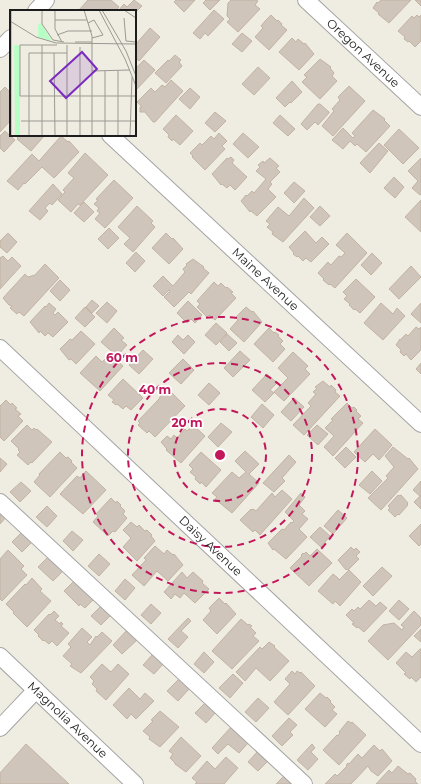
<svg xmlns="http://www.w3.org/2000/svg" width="421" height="784" font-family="Montserrat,sans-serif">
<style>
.building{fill:#cfc5ba;stroke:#c2b3a2}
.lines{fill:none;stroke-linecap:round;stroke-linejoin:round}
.minor-casing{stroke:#a4a4a4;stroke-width:18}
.minor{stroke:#fff;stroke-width:16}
.ring{fill:none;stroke:#c2185b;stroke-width:2;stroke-dasharray:7 5}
.labels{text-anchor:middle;stroke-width:3.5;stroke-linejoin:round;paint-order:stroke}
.street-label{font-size:12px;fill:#1d1d1d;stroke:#fff}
.inset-road{fill:none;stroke:#9b9993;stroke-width:1}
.view{fill:#7b2cbf;fill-opacity:0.15;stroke:#7b2cbf;stroke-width:2}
.inset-edge{fill:none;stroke:#1d1d1d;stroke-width:2}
.centre{fill:#c2185b;stroke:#fff;stroke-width:2}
.ring-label{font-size:12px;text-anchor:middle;font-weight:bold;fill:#c2185b;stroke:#fff;stroke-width:3.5;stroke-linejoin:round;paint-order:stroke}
</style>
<rect width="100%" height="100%" fill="#efece1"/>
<g class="building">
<polygon points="88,0 111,0 119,7 115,11 78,11"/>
<polygon points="134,0 142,6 135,13 135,11 118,11 124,4 127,7"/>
<polygon points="176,0 195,0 184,12 174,2"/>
<polygon points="206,0 220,0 210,10 203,3"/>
<polygon points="231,0 256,0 258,1 255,5 260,9 238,32 227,22 230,19 227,16 228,3"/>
<polygon points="381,0 411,0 389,23 378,14 379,13 373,8 377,2 378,3"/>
<polygon points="415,0 421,0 421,6"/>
<polygon points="214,10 224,19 208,36 205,33 200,39 193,33"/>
<polygon points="271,15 277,21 278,20 282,24 281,25 287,30 269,50 255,37 263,28 261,26 266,20"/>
<polygon points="417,15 419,17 421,15 421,41 415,47 409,41 408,42 404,39 405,37 398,31 412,16 414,18"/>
<polygon points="150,28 160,37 139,61 135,57 135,45"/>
<polygon points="242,33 252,41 242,52 232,44"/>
<polygon points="292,38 296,42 298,39 304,44 305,43 314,54 299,70 279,52"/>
<polygon points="175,55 181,60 179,62 182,66 166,83 155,73 168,60 169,61"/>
<polygon points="320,59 331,67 330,68 334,73 332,76 337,81 320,99 302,82 307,77 304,75"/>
<polygon points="144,60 155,70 135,91 135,65 137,67"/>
<polygon points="258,67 270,78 254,95 242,84"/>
<polygon points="171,80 183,91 155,122 153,122 145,112 140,112 140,107 142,107 137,102 151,88 155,92 162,85 165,87"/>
<polygon points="292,81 302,92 291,103 290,102 285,107 276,98"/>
<polygon points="349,86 365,101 333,136 322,126 334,111 332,109 340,100 338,97"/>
<polygon points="5,87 9,91 11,89 11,120 0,132 0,92"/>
<polygon points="190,88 200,97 190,109 179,99"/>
<polygon points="318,104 320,104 329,112 329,113 318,125 315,122 307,130 301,124"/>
<polygon points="373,110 385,119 384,120 390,126 366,152 357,144 355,146 350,141 343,149 332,140 343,128 353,138 355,136 352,133"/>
<polygon points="215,112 226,121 215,132 205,123"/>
<polygon points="176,115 193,131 180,145 173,139 172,141 168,137 169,135 163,129"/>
<polygon points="280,115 295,129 288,136 273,123"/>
<polygon points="399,129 419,148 403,164 384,145"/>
<polygon points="5,131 15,140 4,152 0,148 0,136"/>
<polygon points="219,133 227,141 222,146 225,149 205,170 192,157 193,156 190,153 200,143 202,145 211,136 214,139"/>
<polygon points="243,133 259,147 248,158 233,144"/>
<polygon points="15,135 45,135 31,151 17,139 18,138"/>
<polygon points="61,136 68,142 69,141 79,152 54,178 42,167 25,184 24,183 18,190 7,181 32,154 39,161"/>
<polygon points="379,143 388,151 370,173 360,163"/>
<polygon points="85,153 108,175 80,205 78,204 71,212 58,200 65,192 63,190 74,178 68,173"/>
<polygon points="231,157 234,160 232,163 247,177 235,190 230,185 227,188 222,184 221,185 212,174 227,158 228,159"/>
<polygon points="270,158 279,166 276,168 280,172 270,182 272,184 268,189 276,197 257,216 251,211 250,212 241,201 246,195 247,196 252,191 254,193 266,179 256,171 260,167 258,165 263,161 264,163"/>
<polygon points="421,158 421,194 420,195 412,188 418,181 408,171"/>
<polygon points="394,177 404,187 395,198 384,188"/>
<polygon points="114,180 133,198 105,228 95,219 100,213 97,211 99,208 94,204 98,200 96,199"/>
<polygon points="294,182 305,191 294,203 284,193"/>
<polygon points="53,184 62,194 52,205 50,203 45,208 48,211 40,220 29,211"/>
<polygon points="304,198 314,208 283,242 272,234 273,232 267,227 270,224 266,221 278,207 289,216"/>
<polygon points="421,200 421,232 405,217"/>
<polygon points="84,202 94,212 84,222 74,213"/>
<polygon points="137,206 153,221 151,223 155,227 133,252 124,244 130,238 118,227"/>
<polygon points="320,206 330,216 320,226 310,217"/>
<polygon points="109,228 119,238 108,249 98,239"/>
<polygon points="305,231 316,243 322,237 329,244 311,262 306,258 303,261 298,256 297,257 293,254 294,253 289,247"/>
<polygon points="8,233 17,242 7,253 0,247 0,241"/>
<polygon points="166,233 172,239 173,238 183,249 169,264 152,248"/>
<polygon points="347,233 367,253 335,288 330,284 329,285 323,280 324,279 318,273 328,262 331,265 339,256 341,257 345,253 336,245"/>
<polygon points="136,252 145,261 135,272 126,263"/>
<polygon points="372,253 382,263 371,275 361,265"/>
<polygon points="3,256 8,261 12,257 21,266 0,289 0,258"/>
<polygon points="193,259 204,267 203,268 209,273 191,294 189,292 174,307 164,297 170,291 169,290 163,296 153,286 163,276 173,286 185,272 183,269 187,265 186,264"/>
<polygon points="45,264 59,278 24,316 19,312 17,314 10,308 12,306 9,305 3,298 25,274 28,277 35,275"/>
<polygon points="411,266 421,277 399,299 389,289"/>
<polygon points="356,279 375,297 360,313 355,309 354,310 349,305 350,304 344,299 347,296 343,292"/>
<polygon points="60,280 70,290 60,301 50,291"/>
<polygon points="214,282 218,286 221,283 226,288 227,287 233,292 231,293 236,298 215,320 209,315 207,317 197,307 200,304 197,301"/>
<polygon points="92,300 99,306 92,313 86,307"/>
<polygon points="188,301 202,315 195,323 191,319 187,323 177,313"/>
<polygon points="107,302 117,311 107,323 96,313"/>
<polygon points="49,303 56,309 53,313 55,315 58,312 68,322 53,337 48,333 45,336 40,331 39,333 30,322 45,306 46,307"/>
<polygon points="381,303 393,314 397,308 405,316 383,340 364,323"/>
<polygon points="421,303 421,323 411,314"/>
<polygon points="85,307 95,317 85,327 75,318"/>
<polygon points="246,307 252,312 253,311 262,322 244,342 230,329 238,320 236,317"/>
<polygon points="216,323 227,333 216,345 205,335"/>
<polygon points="416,327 419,329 421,327 421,350 411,360 406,354 404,356 400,352 401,350 396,345 400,339 400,340 406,334 408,336"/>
<polygon points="114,328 124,338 121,340 127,345 117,356 101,342"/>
<polygon points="269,328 274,333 275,332 279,335 278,336 283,341 280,344 285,349 273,362 254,344"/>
<polygon points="81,331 95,344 76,364 71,359 69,360 60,349 70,339 72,340"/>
<polygon points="227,334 237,343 229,351 220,342"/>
<polygon points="178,335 183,340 188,335 195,342 184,354 172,342"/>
<polygon points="143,350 153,359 139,374 129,365"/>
<polygon points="240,351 250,360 233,377 224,368"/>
<polygon points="293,352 308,366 305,369 310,374 284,401 274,392 288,378 278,368"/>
<polygon points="110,354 123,366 100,391 80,373 96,356 102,362"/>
<polygon points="183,359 194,370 181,384 169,373"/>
<polygon points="421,363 421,374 416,369"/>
<polygon points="267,374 277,383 270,390 274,393 265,402 252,390"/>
<polygon points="123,379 143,398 131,410 126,406 123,409 117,404 116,405 112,402 114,400 108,395"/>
<polygon points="323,381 330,387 331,385 336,390 335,392 340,396 304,435 293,425 311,406 308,403 316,394 313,392 317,388 315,387"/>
<polygon points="209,383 220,393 209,405 198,395"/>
<polygon points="168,389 185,406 155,437 149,431 147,433 138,425 140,423 138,421 159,399 162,393 164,393"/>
<polygon points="294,398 304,407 291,421 281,412"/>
<polygon points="6,400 11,405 12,403 17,408 15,409 21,414 18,416 23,421 4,441 0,437 0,406"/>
<polygon points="347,403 352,408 354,407 357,410 356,411 361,416 358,419 363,423 333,456 324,447 334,436 325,428 333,420 331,419"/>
<polygon points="262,404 274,415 263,428 251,417"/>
<polygon points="221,423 232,432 218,447 208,437"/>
<polygon points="27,425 32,430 34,428 36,430 37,429 52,442 32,463 31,462 28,465 17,455 20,452 18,450 19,449 11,441"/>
<polygon points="193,425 205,436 181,463 166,450 167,449 161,442 167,436 171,439 174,435 177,438 185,429 187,431"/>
<polygon points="317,425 328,434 318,445 307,435"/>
<polygon points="375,429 392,445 379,460 373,454 365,462 354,452"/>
<polygon points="346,447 356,457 345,468 335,458"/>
<polygon points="393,447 408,459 409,458 418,469 381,510 368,498 388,478 386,476 394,467 385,456"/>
<polygon points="245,451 259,464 249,474 259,483 232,513 215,499 217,497 212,493 232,472 239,478 246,472 235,461"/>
<polygon points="60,452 66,458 68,457 72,461 71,462 77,468 50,497 34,482 40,475 39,474"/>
<polygon points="201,452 221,470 206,487 201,482 200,484 195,479 196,477 190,472 193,469 189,465"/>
<polygon points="289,455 296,462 282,478 285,481 274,492 263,483"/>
<polygon points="0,458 7,464 0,472"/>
<polygon points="86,471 106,490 83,514 60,494 77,476 80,478"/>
<polygon points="372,471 382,481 370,494 359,485"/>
<polygon points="421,481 421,509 414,502 420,496 413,490"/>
<polygon points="21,482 31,491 20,502 10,492"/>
<polygon points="282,490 292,499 260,535 255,530 253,532 240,520 251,509 252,510 253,509 256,511 272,493 275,497"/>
<polygon points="301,493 305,497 299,505 305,511 302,514 308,519 299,529 307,537 286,559 274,549 273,550 268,543 282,529 284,530 291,522 292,523 294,521 285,512"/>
<polygon points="398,495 399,496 401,495 408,503 407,504 408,505 399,515 398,514 395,517 388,510 390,508 388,506"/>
<polygon points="111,498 116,503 117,501 121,505 120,506 125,511 123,514 127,518 115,532 113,531 108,536 93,522 98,516 96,514"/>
<polygon points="47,506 57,516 47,527 36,517"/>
<polygon points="0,510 7,516 0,524"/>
<polygon points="338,510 347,518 333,534 324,526"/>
<polygon points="131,522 137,527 139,525 145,531 147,530 152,535 151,536 155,541 137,561 123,547 131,538 123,530"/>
<polygon points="421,524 421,544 419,546 409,536"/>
<polygon points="320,527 330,536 321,547 310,537"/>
<polygon points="23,531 33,541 22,552 12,542"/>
<polygon points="72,531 83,540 73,551 63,541"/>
<polygon points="155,546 164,554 167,550 173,555 174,554 183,565 168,581 157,571 144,586 132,575 146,560 144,558"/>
<polygon points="351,547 354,550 356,548 360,552 356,556 359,559 348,570 347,569 346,570 338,560"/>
<polygon points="317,549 332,563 309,586 290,568 302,556 301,555 303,553 304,554 306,552 310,556"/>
<polygon points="8,550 24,566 21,569 27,575 2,601 0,599 0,559"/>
<polygon points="99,554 110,564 99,576 88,566"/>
<polygon points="49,556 64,570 53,581 38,567"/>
<polygon points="382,567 392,576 373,596 363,586"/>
<polygon points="349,570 361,582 340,606 335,601 333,604 318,591 333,574 338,578 339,580"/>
<polygon points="182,572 187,578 193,572 203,581 202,583 209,589 195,603 184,593 180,598 175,594 171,599 164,592"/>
<polygon points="32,578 42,589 40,591 51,601 27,627 13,613 14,612 6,604 25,584 26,585"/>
<polygon points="125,579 135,588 125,600 115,591"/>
<polygon points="75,580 93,600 85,608 80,604 79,606 64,591"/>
<polygon points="219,598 225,604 226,603 236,614 217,634 203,620 211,611 209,608"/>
<polygon points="369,600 376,606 380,602 387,608 364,632 358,627 357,628 352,624 354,623 346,615 352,609 354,611 358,607 360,609"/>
<polygon points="399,600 409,609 399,620 389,611"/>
<polygon points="151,604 161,613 151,624 141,615"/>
<polygon points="102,605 112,614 101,625 91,616"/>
<polygon points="54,611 59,616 55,620 60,624 61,622 63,624 61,626 69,633 57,646 52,641 49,644 44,640 43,641 38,636 39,635 34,630 49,614 50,615"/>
<polygon points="414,611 421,618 421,625 388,660 368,641 383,625 394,623 402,630 404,627 401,625"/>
<polygon points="188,618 191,621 181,631 188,637 178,648 168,639"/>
<polygon points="241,619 248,625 249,624 252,626 250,627 256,633 253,636 259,641 232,669 212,651"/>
<polygon points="82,628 92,637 87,642 90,645 96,636 97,637 102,632 112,641 81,673 70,666 72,664 63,656 71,647 68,644"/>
<polygon points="128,629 138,639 122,654 113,645"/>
<polygon points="421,629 421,642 414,636"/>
<polygon points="269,642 275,646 274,647 289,661 270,681 256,668 245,681 236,672 260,647 262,649"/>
<polygon points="420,649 421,649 421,677 416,682 411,677 410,679 404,674 406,673 396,663 406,652 412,657"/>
<polygon points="204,652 214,662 204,673 194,664"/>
<polygon points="153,654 164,663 154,674 143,665"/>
<polygon points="102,664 111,672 118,664 129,674 106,700 96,691 97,689 92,684 94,681 90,677"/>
<polygon points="292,671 295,674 297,671 300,673 301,672 315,686 288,715 274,702 290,684 285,679"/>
<polygon points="233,674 243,683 230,698 219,688"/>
<polygon points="180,678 190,688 178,701 167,691"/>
<polygon points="129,688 140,699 145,693 154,701 136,719 131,714 127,719 113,705"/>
<polygon points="320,693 326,698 327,697 331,701 330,702 335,707 332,710 337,714 325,727 305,709"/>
<polygon points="258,698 269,708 256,722 245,712"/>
<polygon points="206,702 216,712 206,723 195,713"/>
<polygon points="160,711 179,727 160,747 149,739 150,737 143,731 153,721 151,720"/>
<polygon points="289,718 297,725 290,732 293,735 282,746 272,736"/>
<polygon points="348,721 351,723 352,722 366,735 339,765 323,750 337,735 338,736 340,733 339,732"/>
<polygon points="232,726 248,743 239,753 228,744 218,754 212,748"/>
<polygon points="181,737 201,756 186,772 175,764 175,763 170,758 173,754 169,751"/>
<polygon points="26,744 69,784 0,784 0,773"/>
<polygon points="312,744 315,748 311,752 318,759 308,770 297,760"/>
<polygon points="374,745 380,751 382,749 392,761 378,776 371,771 368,766 351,784 325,784 335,774 337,776 347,766 346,765 348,763 349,764 358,754 362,758"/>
<polygon points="258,751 268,761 258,771 248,762"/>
<polygon points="226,757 238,768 224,784 195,784 197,782 192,778 207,761 215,769"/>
<polygon points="398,766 408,774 410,773 416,779 415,781 418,784 376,784 389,770 392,773"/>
<polygon points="285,775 294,784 276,784"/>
</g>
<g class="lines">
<g class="minor-casing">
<g id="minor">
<path id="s1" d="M306 0 421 107"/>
<polyline points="36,11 46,0"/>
<polyline points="0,49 11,38"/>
<path id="s2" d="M110 135 421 424"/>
<path id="s3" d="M0 348 421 744"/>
<polyline points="0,502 304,784"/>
<path id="s4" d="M0 656 135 784"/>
<polyline points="0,728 36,690"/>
</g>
</g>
<use href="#minor" class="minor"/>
</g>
<g class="ring">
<circle cx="220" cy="455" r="46"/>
<circle cx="220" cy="455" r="92"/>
<circle cx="220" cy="455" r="138"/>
</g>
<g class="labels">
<g class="street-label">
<text dy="4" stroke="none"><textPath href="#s1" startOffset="78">Oregon Avenue</textPath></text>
<text dy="4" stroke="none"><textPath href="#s2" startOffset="212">Maine Avenue</textPath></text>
<text dy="4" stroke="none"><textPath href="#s3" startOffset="289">Daisy Avenue</textPath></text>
<text dy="4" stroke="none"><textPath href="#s4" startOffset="93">Magnolia Avenue</textPath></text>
</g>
</g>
<g transform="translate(10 10)">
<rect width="126" height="126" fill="#efece1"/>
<path d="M31 13 42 31 28 27V15ZM4 35H10V126H5Z" fill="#b8ffc5"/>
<path d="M0 0H2V126H0Z" fill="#9ccbe2"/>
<path class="inset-road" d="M32 0V14L43 30 54 32M45 0V19L52 32M74 0 82 26V126M89 0 115 49 126 76M92 0 116 41 126 66M114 0 126 8M114 8 116 31 126 32M45 10H77M0 11 26 27 46 33 126 34M78 13 84 10 93 25 82 28M47 25 58 21H82M65 32H82M32 35V126M47 35H10V86H126M57 35V126M44 43 45 126M82 61 120 60M11 111H126M19 126V43H57M70 126V37M95 126V61M108 126V61M120 126 122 67"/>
<path class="view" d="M72 42 87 59 56 88 40 71Z"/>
<rect width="126" height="126" class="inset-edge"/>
</g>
<circle cx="220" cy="455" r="6" class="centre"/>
<g class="ring-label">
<text x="122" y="362">60 m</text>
<text x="155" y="394">40 m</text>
<text x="187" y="427">20 m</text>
</g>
</svg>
